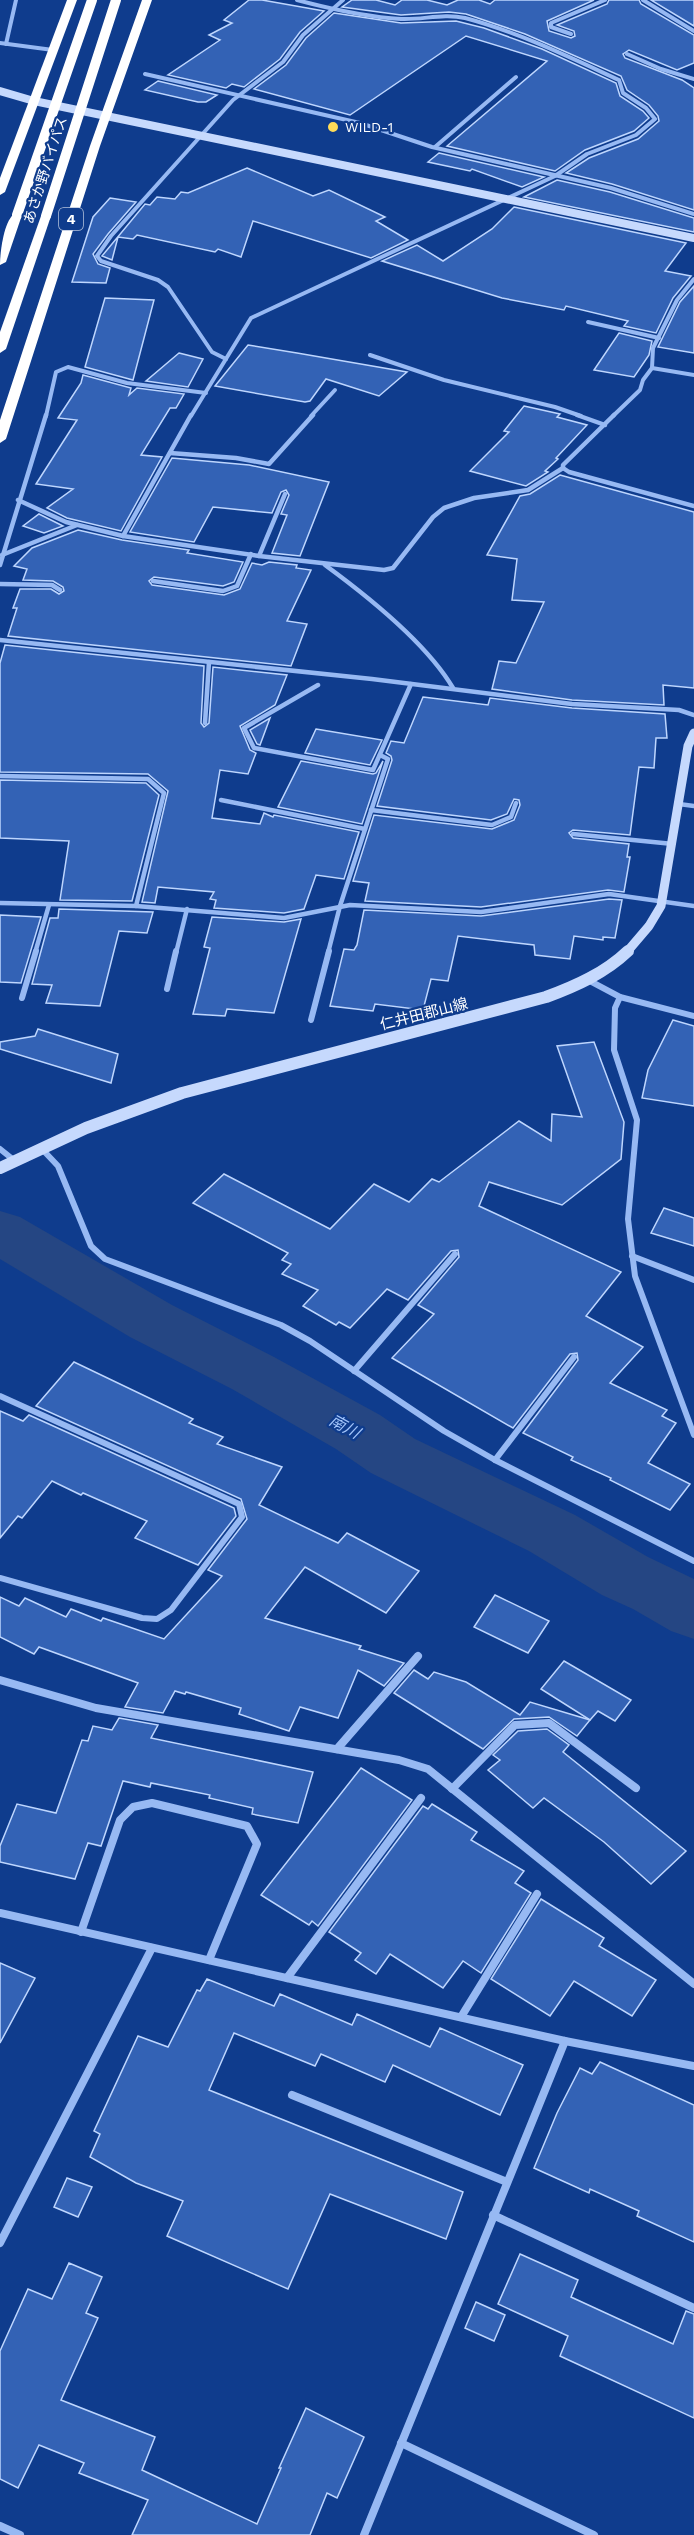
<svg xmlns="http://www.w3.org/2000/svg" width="694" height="2535" font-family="'Work Sans','Noto Sans JP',sans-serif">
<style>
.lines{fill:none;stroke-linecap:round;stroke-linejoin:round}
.river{fill:#254683;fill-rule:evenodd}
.building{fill:#3362b5;stroke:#bed6fe;stroke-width:1.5}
.street-far3{stroke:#97b9f3;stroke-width:4}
.street-far2{stroke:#97b9f3;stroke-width:4.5}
.street-far1{stroke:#97b9f3;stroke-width:6}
.street{stroke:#97b9f3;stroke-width:8}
.secondary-far2{stroke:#c6d9fd;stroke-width:8}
.secondary-far1{stroke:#c6d9fd;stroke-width:9}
.secondary{stroke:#c6d9fd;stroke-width:12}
.highway{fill:#fff;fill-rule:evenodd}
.highway-bridge{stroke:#fff;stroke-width:10}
.poi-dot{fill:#ffdc58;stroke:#0f3c8d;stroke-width:2}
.labels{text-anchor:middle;stroke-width:4.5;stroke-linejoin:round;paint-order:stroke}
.far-poi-label{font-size:14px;fill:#fff;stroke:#0f3c8d;text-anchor:start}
.far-street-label{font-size:14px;fill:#fff;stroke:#0f3c8d}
.shield{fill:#0f3c8d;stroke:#b7c4dd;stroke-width:1.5}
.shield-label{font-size:14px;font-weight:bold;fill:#fff}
.street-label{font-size:15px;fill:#fff;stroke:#0f3c8d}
.water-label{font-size:16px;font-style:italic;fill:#a2c4fa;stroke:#0f3c8d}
</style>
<rect width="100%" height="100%" fill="#0f3c8d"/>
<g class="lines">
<polygon class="river" points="0,1211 20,1217 172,1305 274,1357 380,1415 415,1439 575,1515 648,1557 694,1579 694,1639 671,1631 633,1609 602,1595 529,1551 371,1473 336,1449 232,1389 130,1337 0,1259"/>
</g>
<g class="building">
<polygon points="249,0 262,0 324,11 300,32 280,59 244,87 232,84 226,88 168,75 220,40 209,35 232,23 224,20"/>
<polygon points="352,0 376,0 395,5 402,0 427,0 447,5 458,0 479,0 490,4 495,0 594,0 547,21 549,31 571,38 575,36 574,31 557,25 607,4 609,0 639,0 641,4 694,35 694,63 677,70 629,50 623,54 625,58 682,80 694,88 694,210 612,184 566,173 589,158 638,139 659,121 658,116 649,105 627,90 621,76 525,34 466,14 449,12 401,15 342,7"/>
<polygon points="651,0 694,0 694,26"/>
<polygon points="334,13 401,23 456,21 484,28 542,49 616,83 620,96 643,111 649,118 634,131 585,150 555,171 447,146 547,61 466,36 350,115 254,89 286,65 306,38"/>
<polygon points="158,81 217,95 206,102 198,102 145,90"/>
<polygon points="439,153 544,177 522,187 472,169 470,171 428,162"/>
<polygon points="247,168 313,196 329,190 385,217 376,221 408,240 371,258 253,221 241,257 218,249 215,252 137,235 133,239 118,237 112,260 102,256 145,204 150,205 157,197 175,199 181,192 188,193"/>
<polygon points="557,180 610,192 694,218 694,232 524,197"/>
<polygon points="110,198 136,202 108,234 93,254 98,264 110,268 106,283 72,282 93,217"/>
<polygon points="514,207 686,243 665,271 691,276 673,298 656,333 624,326 628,321 566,306 564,310 502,298 382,261 417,245 443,261 492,229"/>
<polygon points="694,286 694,353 658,347 680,302"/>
<polygon points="105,298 154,300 133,380 85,367"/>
<polygon points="619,333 652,341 649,355 634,377 594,370"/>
<polygon points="248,345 297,353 407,372 379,396 326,379 310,401 305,402 215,386"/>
<polygon points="179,353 203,359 188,387 146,381"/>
<polygon points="83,375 131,388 129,395 137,388 184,394 176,408 170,408 141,455 162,457 121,531 67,518 47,508 73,489 36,484 77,420 58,418 81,383"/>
<polygon points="524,406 560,414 557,417 587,425 556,458 558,459 545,471 548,472 526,486 470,471 509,432 504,431"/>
<polygon points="172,458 249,465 329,482 300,556 272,553 287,515 281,514 289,495 286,490 281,492 272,513 213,507 194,542 130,532"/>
<polygon points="560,475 694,512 694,688 663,685 664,705 572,700 492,689 499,661 516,663 544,602 512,600 517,559 487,555 520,496 530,494"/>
<polygon points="39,514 63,526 44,533 23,526"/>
<polygon points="78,530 122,540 189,550 187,553 243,562 234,582 223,586 154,577 149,581 152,585 224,595 240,589 252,563 262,565 269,562 297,565 296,568 311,570 287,621 307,624 291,666 8,636 17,608 13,608 20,589 51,589 59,594 64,591 63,587 53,581 23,580 27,569 14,566 32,548"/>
<polygon points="5,645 204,666 201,723 204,727 209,723 213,667 287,675 275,705 240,726 250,750 256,753 248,774 220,770 212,818 260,824 264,813 273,817 274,815 359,832 344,879 316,875 304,909 284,913 214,908 216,900 210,899 214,892 158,887 155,903 142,902 168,791 148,774 0,772 0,663"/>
<polygon points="423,697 488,705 490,698 572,708 665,714 667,738 656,738 654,768 639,767 630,835 573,830 569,833 573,838 629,844 627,857 630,857 624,892 608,890 481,907 365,901 369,883 353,881 374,815 492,829 514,820 520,805 519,800 514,799 507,814 491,820 377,806 392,760 391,756 386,753 391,741 404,743"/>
<polygon points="270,718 260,745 257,744 250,730"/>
<polygon points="316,729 382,740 370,765 305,753"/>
<polygon points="301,761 373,774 376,773 383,761 362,824 278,807"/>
<polygon points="0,780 146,783 159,795 132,901 60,900 69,841 0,838"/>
<polygon points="609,899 622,900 615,938 603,937 603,940 574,936 570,959 535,955 534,945 458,936 448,981 431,979 423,1010 375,1004 373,1011 330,1006 344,949 354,950 357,945 364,910 481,916"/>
<polygon points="59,909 153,912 147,933 119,931 100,1006 46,1003 52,985 32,984 50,918 58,918"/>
<polygon points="0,915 41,917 21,983 0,982"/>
<polygon points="212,917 284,922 301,919 274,1013 227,1009 225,1016 193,1014 210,948 204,947"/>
<polygon points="673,1020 694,1026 694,1106 642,1098 648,1070"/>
<polygon points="38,1029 118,1054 111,1083 0,1049 0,1042 35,1036"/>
<polygon points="594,1042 624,1122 621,1159 562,1205 489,1182 479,1206 621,1272 586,1316 643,1347 610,1383 667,1410 662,1416 676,1423 648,1463 690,1484 670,1510 610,1480 611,1478 571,1460 573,1457 523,1433 578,1360 577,1353 570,1354 513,1428 392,1358 434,1314 418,1305 459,1257 458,1250 451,1251 408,1300 387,1289 350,1328 339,1322 336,1325 303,1306 318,1290 282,1274 291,1264 282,1260 288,1253 193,1203 224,1174 330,1229 374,1184 409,1202 432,1179 439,1182 519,1121 551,1141 552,1114 582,1117 557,1046"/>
<polygon points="664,1208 694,1218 694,1246 651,1233"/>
<polygon points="74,1362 193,1419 189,1423 223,1437 217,1444 282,1467 259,1505 338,1543 347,1533 419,1571 386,1613 305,1567 265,1618 361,1646 359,1649 404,1663 384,1686 358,1670 338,1718 300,1707 289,1731 239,1714 241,1708 186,1692 185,1694 175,1691 163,1713 125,1707 138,1683 39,1647 34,1654 0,1637 0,1597 19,1606 25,1598 66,1617 71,1609 101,1621 103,1618 164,1639 222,1576 208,1570 247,1519 241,1499 36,1406"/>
<polygon points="0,1411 23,1421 29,1415 234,1508 236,1516 198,1565 135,1538 147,1521 83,1493 81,1495 52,1481 22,1518 18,1516 0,1538"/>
<polygon points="495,1595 549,1621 528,1653 474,1627"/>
<polygon points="564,1661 631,1700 615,1721 598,1711 590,1720 541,1689"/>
<polygon points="414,1670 428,1679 434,1672 466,1682 520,1715 530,1702 590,1720 577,1736 549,1717 514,1719 483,1749 394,1693"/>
<polygon points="119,1718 158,1725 151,1738 313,1772 298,1823 252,1814 253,1808 209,1798 210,1795 151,1783 150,1787 123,1781 101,1846 88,1843 75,1879 0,1862 0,1846 17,1804 56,1813 82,1740 88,1741 93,1726 112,1730"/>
<polygon points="547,1729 569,1745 563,1752 686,1851 651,1884 604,1842 544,1798 533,1808 488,1770 500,1760 493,1755 518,1731"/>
<polygon points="361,1768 412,1800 318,1926 312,1921 309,1925 261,1895"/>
<polygon points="432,1804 477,1832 471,1840 524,1871 515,1883 531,1893 481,1973 463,1961 443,1988 390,1954 376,1974 355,1960 361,1953 329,1932 423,1806 428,1809"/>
<polygon points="541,1899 604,1938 599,1946 656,1980 632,2016 574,1981 550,2016 491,1979"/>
<polygon points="0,1963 35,1978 0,2043"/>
<polygon points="207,1979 274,2006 280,1994 352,2025 357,2014 430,2047 440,2028 523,2065 500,2115 393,2065 385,2082 321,2054 315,2066 234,2033 209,2090 463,2192 446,2239 330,2194 288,2289 167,2236 183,2201 136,2183 90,2157 100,2134 94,2131 138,2036 168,2047 197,1990 200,1991"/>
<polygon points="600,2062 694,2105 694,2242 637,2216 639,2211 590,2189 589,2193 534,2168 557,2113 580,2068 592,2074"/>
<polygon points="67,2178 92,2187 78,2217 54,2207"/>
<polygon points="520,2254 578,2280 571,2297 673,2344 686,2311 694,2314 694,2418 560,2356 568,2336 498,2304"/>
<polygon points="69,2263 102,2277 86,2313 98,2318 61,2400 155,2437 142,2470 257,2524 281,2468 279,2468 306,2408 364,2437 337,2498 327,2493 310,2535 132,2535 148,2500 79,2473 84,2463 39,2445 18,2488 0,2479 0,2351 28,2289 52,2299"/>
<polygon points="476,2302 505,2315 494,2341 465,2328"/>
</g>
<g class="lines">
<g class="street-far3">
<polyline points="643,0 694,31"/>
<polyline points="571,34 551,27 551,23 605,0"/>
<polyline points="0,43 53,50"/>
<polyline points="6,44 16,0"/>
<polyline points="627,54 661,69 694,79"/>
<polyline points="145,74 360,123 432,147 611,188 694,214"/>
<polyline points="435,147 516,77"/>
<polyline points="588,322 659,338"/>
<polyline points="370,355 444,380 555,407 581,416"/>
<polyline points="226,359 212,352 168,287 158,280 101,261 97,256 111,236 233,100 283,62 303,35 343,0"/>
<polyline points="652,368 694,375"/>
<polyline points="46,416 56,372 68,367 127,383 206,393"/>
<path d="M191 416 251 318 555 176 587 154 636 135 655 119 646 108 623 93 619 80C569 57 518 32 465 18 443 13 423 20 401 19 365 17 331 9 297 0"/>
<polyline points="311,416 335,390"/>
<polyline points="613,416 640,390 643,380 652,368 653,348 677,300 694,279"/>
</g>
<g class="street-far2">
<polyline points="577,415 605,425"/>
<polyline points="614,415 563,465 563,468 569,472 694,506"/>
<polyline points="170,453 236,458 269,464 313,415"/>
<polyline points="18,500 66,522 123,536 259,556 384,570 393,568 433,517 444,508 474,498 528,490 563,468"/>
<polyline points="123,536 191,415"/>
<polyline points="2,555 77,525"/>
<polyline points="259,556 285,494"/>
<polyline points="0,565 46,415"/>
<path d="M325 565C366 595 427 644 453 688"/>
<polyline points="153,581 223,591 237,586 251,554"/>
<polyline points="0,584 52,585 60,590"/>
<polyline points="0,640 372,679 572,704 679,710 694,715"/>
<polyline points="318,685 244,728 254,748 373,770 411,684"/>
<polyline points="205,723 209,662"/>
<polyline points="0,776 148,779 164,793 136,906"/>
<polyline points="221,800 365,829"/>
<polyline points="679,804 694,806"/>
<polyline points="371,810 492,825 511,817 516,803"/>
<polyline points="573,834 673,844"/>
<polyline points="0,903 136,906 284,918 350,905 481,912 609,894 694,906"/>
<polyline points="35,953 49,905"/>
<polyline points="176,953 187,909"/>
<polyline points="328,953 340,906 388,759 380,755"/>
</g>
<g class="street-far1">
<polyline points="588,980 620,997 694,1016"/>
<polyline points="167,989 176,951"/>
<polyline points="620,997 615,1008 614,1050 637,1120 628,1219 635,1276 694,1435"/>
<polyline points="22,998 36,951"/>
<polyline points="311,1020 329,951"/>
<polyline points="41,1148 58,1166 91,1246 105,1259 281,1325 310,1341 444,1431 495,1460 694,1561"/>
<polyline points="0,1149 15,1161"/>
<polyline points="632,1256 694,1280"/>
<polyline points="354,1371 455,1254"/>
<polyline points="0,1396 239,1504 242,1517 171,1610 157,1619 142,1618 0,1578"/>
<polyline points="495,1460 574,1357"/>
</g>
<g class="street">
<polyline points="0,1680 96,1708 399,1760 428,1769 694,1984"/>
<polyline points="337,1749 418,1656"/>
<polyline points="452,1789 515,1725 549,1723 636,1788"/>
<polyline points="0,1913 565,2041 694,2066"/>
<polyline points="81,1932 120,1820 133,1807 152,1803 247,1826 257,1844 209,1960"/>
<polyline points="287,1978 421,1798"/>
<polyline points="461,2017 537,1894"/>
<polyline points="292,2095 507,2182"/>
<polyline points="493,2215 694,2308"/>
<polyline points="0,2243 152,1948"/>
<polyline points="401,2443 594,2535"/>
<polyline points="0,2526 20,2535"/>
<polyline points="364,2535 565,2041"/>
</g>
<polyline class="secondary-far2" points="0,91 34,101 694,238"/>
<polyline class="secondary-far1" points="626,953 649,926 661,906 688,746 694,733"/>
<path class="secondary" d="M0 1168 86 1128 182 1093 546 997C576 986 605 973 628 951"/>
<g class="highway">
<polygon points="67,0 77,0 5,192 0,195 0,178"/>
<polygon points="142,0 152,0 100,146 6,439 0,443 0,420 90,146"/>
<path d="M17 212 22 215 6 262 0 265C0 252 4 217 17 212Z"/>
<polygon points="46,213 51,216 6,349 0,353 0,332 41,216"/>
</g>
<g class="highway-bridge">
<polyline points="17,215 92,0"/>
<polyline points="46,216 116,0"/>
</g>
</g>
<circle class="poi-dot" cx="333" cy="127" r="6"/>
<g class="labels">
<g class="far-poi-label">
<text x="345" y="132">WILD-1</text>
</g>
<g class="far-street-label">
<text transform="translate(45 170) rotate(-72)" y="5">あさか野バイパス</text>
</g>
<rect class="shield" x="59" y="208" width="24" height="22" rx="4.5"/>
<g class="shield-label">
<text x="71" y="224">4</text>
</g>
<g class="street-label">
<text transform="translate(424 1014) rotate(-14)" y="5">仁井田郡山線</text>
</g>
<g class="water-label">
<text transform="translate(345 1426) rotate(29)" y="6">南川</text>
</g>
</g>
</svg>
